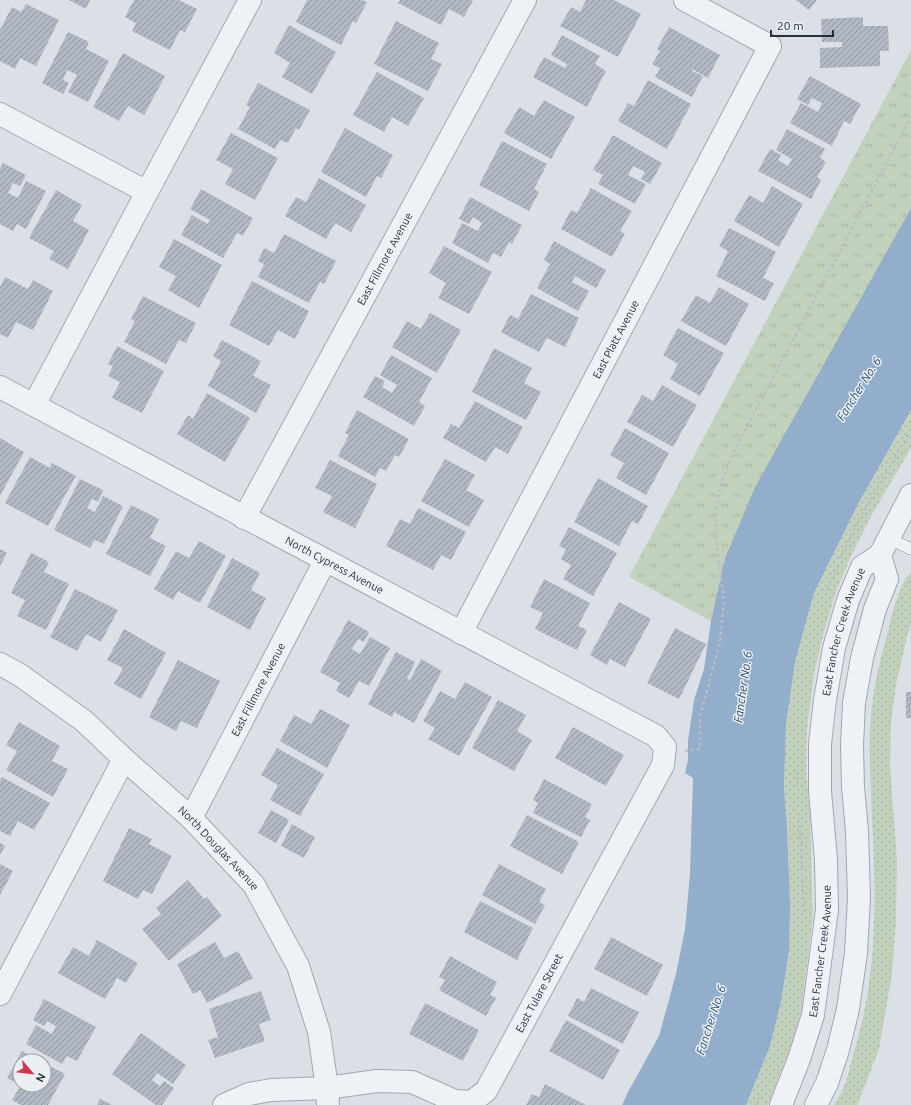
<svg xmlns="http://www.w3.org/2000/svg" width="911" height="1105" font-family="Ubuntu,sans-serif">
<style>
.grass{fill:url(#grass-tufts)}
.park{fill:url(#park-dots)}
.water{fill:#93aeca}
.building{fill:url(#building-hatch)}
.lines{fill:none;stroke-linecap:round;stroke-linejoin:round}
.service-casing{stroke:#a0a7b1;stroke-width:12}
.minor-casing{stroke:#a0a7b1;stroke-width:24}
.tertiary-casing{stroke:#a0a7b1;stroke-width:24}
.path{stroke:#b9bec5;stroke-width:2.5;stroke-dasharray:3 3;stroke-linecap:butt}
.service{stroke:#eef1f5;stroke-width:11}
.minor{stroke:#eef1f5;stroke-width:22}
.tertiary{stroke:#eef1f5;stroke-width:22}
.labels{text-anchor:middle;stroke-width:3;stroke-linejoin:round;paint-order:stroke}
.street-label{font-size:11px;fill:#242e3d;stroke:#eaeff4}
.water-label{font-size:12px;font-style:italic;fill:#2d4d73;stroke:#eaeff4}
</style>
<defs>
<pattern id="grass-tufts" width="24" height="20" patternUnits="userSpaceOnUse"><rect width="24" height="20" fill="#c2d1bc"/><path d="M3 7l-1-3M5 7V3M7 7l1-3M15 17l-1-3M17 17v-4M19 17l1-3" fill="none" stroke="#a7b4a2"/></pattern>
<pattern id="park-dots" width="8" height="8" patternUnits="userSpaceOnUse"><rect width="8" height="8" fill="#c2d1bc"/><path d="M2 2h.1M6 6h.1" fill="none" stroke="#a7b4a2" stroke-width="1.8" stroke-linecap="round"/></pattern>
<pattern id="building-hatch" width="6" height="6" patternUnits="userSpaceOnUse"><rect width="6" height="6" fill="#b2b9c4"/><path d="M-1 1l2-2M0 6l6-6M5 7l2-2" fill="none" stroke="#9197a0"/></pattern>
</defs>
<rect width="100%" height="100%" fill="#dbe0e7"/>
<polygon class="grass" points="911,50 911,208 755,487 725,558 711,621 629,577"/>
<g class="park">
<polygon points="911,410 911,448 871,516 851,556 835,594 824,632 814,674 807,730 806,771 810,814 813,917 801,1013 788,1054 768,1105 746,1105 770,1046 781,1002 789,951 790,905 787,827 784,787 786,725 795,662 814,593 858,504"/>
<path d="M911 573V625L907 637 897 680 891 721 890 766 897 861 896 921 892 974 879 1049 859 1101 857 1105H834C845 1090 849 1070 854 1052 878 975 876 895 872 816 871 783 868 749 871 716 873 686 881 656 889 628 892 613 900 582 911 573Z"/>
</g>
<polygon class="water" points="911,208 911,410 858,504 814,593 795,662 786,725 784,787 787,827 790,905 789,951 781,1002 770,1046 746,1105 622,1105 628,1092 659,1036 676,974 685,929 690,874 693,778 685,773 688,760 688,741 694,700 704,669 711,621 725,558 755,487"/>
<g class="building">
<polygon points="69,0 90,0 86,9"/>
<polygon points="134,0 179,0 197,9 185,32 180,30 170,50 132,31 136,23 125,17"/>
<polygon points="307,0 362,0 367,2 356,23 353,21 341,45 296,22"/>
<polygon points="400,0 473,0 464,17 449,9 441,25 398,3"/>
<polygon points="586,0 614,0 641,14 618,57 560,26 571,7 580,12"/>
<polygon points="796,0 817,0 809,10"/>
<polygon points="26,4 59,20 36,66 20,58 15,69 0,61 0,30 12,7 21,12"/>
<polygon points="863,17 863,26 888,26 889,51 880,51 880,66 820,68 820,48 842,47 842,42 822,42 821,19"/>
<polygon points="396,21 439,43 431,59 442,64 428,91 374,64"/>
<polygon points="289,25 336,52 312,94 282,77 290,63 274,53"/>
<polygon points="669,27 720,55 708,78 692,69 692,71 703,76 692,97 655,77 660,68 652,64 660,51 657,49"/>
<polygon points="68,32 89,42 86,49 109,61 88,102 68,92 77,75 67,70 63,80 69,83 63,94 42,83"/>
<polygon points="562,35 600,56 595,64 606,71 587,107 533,77 544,57 565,68 567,64 551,55"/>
<polygon points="123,53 165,76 144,115 128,106 119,121 93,107"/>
<polygon points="377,72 424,98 408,126 392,117 384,132 353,115"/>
<polygon points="810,76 861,104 850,124 844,121 832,146 790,123 801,103 818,112 822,103 812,98 808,105 797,99"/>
<polygon points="648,80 691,104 667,149 618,121 628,103 634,106"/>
<polygon points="258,83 310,110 299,130 296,128 288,143 280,140 275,149 238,129 250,107 246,105"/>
<polygon points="544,100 575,117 551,159 504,133 519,107 534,116"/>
<polygon points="345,128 393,155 381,178 377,176 366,197 321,172"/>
<polygon points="787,129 825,149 820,158 826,162 817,177 821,180 811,199 758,171 770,149 781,155 778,160 788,166 792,159 776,150"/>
<polygon points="231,133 278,158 255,200 225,184 233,169 216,160"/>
<polygon points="613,135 662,163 650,184 641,179 645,172 633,166 628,175 646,184 635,204 598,184 603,175 593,170"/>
<polygon points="502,141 547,164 534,189 539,192 529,211 479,185"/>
<polygon points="3,163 26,175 20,186 13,183 8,193 18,198 26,181 46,191 26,229 17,224 13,231 0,224 0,169"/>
<polygon points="319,178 366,205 351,232 335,223 326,239 285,216 296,197 306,202"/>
<polygon points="772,186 803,204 779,247 734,221 749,195 763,203"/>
<polygon points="591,188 632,211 620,231 625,234 612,257 561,229 571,210 577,213"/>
<polygon points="201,189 253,218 243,236 237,233 223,258 181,235 192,215 208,224 210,220 190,209"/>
<polygon points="56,190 82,205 73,221 89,230 68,269 49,259 54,251 29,238"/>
<polygon points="470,197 522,225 512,244 509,242 501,257 493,253 488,263 452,243 462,223 478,231 482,223 473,217 469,224 459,219"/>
<polygon points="729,228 776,252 763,278 774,283 765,301 716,276 728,251 719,246"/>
<polygon points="284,234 336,261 324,284 320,282 309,303 258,277 264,264 258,261 264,248 274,253"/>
<polygon points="174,239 222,265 199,308 168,290 176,276 159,267"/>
<polygon points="554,241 606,270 596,288 575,276 572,282 589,291 578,311 537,288 550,264 544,260"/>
<polygon points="444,246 492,272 469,314 438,298 446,283 429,273"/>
<polygon points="5,277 28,289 33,280 53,291 33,330 16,322 8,338 0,334 0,287"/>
<polygon points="252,281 309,311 295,339 278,330 269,346 229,325"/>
<polygon points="719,287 749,304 726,346 681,321 696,295 710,303"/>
<polygon points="531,294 579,318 565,347 547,338 539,352 501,332 510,315 518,319"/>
<polygon points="143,296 196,323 186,343 179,340 166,364 124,342 135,321 131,319"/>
<polygon points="430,313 461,330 437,373 392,347 407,321 421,329"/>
<polygon points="678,328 724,353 700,396 670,379 678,364 663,355"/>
<polygon points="222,340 261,361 253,376 271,385 256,413 208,386 221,361 213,356"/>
<polygon points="117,346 164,371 142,413 112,398 120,382 108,376 113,366 108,364"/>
<polygon points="494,348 532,368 524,383 541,392 526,420 472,392"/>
<polygon points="391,355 432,378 419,402 425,406 414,426 363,397 375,376 385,381 382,387 392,393 397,385 380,375"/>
<polygon points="662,385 697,405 673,447 627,422 642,395 653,401"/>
<polygon points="207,393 250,418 225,462 177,434 188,415 193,419"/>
<polygon points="475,401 523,427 508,454 495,447 486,462 443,438 451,424 459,428"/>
<polygon points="357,410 409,439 399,457 395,455 386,471 380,468 375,477 338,456 349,435 345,433"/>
<polygon points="625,428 669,453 646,495 616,478 624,463 610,455"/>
<polygon points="0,438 24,452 0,496"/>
<polygon points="30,457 50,468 52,463 76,476 48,526 5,503"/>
<polygon points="445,459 475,475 466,490 484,500 469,527 421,501"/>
<polygon points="330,460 377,484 355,528 323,512 332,496 315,488"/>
<polygon points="598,478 648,506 638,524 632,521 619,546 574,522"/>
<polygon points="80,479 103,490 98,502 92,499 87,508 95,512 103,496 123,506 104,544 94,540 90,548 54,530"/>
<polygon points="131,505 159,519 150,538 166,546 150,576 106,554"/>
<polygon points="418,508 466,532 451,560 441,555 433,570 386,546 400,519 410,524"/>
<polygon points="569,527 617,553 593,596 563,579 571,565 561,559 566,549 559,546"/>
<polygon points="199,541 226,556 200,603 178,591 173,600 154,589 176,551 189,558"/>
<polygon points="0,549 7,553 0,566"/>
<polygon points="31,553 49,562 44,572 69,584 46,630 17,616 25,600 11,593"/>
<polygon points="232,558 260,573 251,590 266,598 250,630 207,607"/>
<polygon points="544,579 590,603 578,626 587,630 577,650 535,629 543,613 530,607"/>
<polygon points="75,589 118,610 101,642 86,634 77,651 50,637"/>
<polygon points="619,602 651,619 625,667 610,659 607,665 590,655"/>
<polygon points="348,620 369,632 364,642 358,639 352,649 360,654 370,637 390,648 369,686 359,681 349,698 336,691 340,683 320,672"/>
<polygon points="675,628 706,644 679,699 647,683"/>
<polygon points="124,629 166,653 141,699 114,684 123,668 107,660"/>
<polygon points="396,652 415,662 407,679 410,680 421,659 442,671 414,723 394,712 392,717 368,704"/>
<polygon points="178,660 220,681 197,728 181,721 176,731 149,717"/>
<polygon points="465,682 492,697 459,756 428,739 435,728 423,721 440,691 455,699"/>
<rect x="906" y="692" width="5" height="26"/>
<polygon points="498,700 526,715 517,731 532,740 514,771 472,748"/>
<polygon points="320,709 350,725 327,768 280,741 294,715 311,724"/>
<polygon points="19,722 60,746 52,761 68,769 53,797 6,770 17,751 6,745"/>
<polygon points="573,727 624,755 606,786 555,758"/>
<polygon points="277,748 324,774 300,816 270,800 278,785 261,775"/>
<polygon points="2,777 50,803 34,830 18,821 10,836 0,831 0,781"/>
<polygon points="544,779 592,804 585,817 590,820 581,837 533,813 538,803 533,800"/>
<polygon points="271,810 289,820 276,843 258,833"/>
<polygon points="527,815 579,842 562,874 510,846"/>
<polygon points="292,824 315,837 304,858 281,846"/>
<polygon points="129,828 152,839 149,844 172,856 152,894 143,890 138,899 103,881"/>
<polygon points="0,843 5,846 0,855"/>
<polygon points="0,864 13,871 0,895"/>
<polygon points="499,864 546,889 539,902 545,905 535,924 482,895"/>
<polygon points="188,880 204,899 207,897 222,916 169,961 142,929 161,914 156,908"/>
<polygon points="480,901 533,928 517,960 464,932"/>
<polygon points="611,937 663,965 647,996 594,969"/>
<polygon points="97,940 138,963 126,983 117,978 105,999 58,973 73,947 89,956"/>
<polygon points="215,942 224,958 238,951 253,978 207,1003 200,990 193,994 177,964"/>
<polygon points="450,956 497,982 490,995 496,998 486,1016 439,990 445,980 439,977"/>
<polygon points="591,988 639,1012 623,1044 568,1016 577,998 584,1002"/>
<polygon points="261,991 271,1020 259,1024 265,1041 215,1058 208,1040 218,1037 209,1009"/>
<polygon points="44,999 96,1027 77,1061 67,1056 62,1064 26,1044 36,1025 52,1034 56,1026 47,1021 44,1026 33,1020"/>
<polygon points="425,1003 479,1030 463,1061 409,1034"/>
<polygon points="566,1020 620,1050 603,1080 549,1051"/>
<polygon points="141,1033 186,1065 173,1084 157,1073 152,1080 160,1086 164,1081 174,1088 162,1105 156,1105 112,1074"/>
<polygon points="22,1051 41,1061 20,1061 20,1085 7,1078"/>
<polygon points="44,1063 65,1074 48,1105 21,1105 12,1100 21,1085 44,1085"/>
<polygon points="545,1084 586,1105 526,1105 532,1094 539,1097"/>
<polygon points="100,1099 112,1105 97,1105"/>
</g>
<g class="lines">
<g class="service-casing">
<polyline id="service" points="888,538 911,549"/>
</g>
<g class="minor-casing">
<g id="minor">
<polyline points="0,114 147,192"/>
<path id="s1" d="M0 387 656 736 665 747 663 765 486 1091 471 1102 455 1101 412 1082 377 1081 327 1088 271 1090 249 1094 224 1105"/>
<polyline points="34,405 147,192 250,0"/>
<path id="s2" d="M244 518 525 0"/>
<path id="s3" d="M461 633 770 46 685 0"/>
<path id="s4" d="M0 664 20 675 84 721 124 759 191 818 254 885 298 966 319 1032 327 1088 328 1105"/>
<path id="s5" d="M191 818 325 561"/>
<polyline points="0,994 124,759"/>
</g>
</g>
<g class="tertiary-casing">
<g id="tertiary">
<polyline points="880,555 911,495"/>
<path id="s6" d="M781 1105 799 1059 813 1015 827 910 826 860 820 791V744L825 700 834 648 848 600 862 567 880 555"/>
<polyline points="816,1105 827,1083 838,1050 848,1009 856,953 859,898 857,831 853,787 852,745 854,703 862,658 875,609 887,579 880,555"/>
</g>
</g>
<g class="path">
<polyline points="840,558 860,518 911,430"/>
<polyline points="827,590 837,567"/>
<polyline points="685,751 700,749 700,716 720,642 724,602 716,538 716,511 721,485 732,455 911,117"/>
<polyline points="797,771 797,786"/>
<polyline points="799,813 804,912"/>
<polyline points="756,1105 760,1096"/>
</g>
<use href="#service" class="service"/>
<use href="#minor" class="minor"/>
<use href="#tertiary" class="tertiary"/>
</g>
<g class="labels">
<g class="street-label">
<text dy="4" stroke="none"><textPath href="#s2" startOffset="295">East Fillmore Avenue</textPath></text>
<text dy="4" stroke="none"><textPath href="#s3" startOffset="332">East Platt Avenue</textPath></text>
<text dy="4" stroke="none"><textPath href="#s1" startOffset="379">North Cypress Avenue</textPath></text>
<text dy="4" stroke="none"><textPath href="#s6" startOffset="483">East Fancher Creek Avenue</textPath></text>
<text dy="4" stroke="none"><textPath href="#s5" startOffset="145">East Fillmore Avenue</textPath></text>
<text dy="4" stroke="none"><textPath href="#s4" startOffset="287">North Douglas Avenue</textPath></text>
<text dy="4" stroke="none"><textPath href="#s6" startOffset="160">East Fancher Creek Avenue</textPath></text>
<text transform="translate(539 993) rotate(-62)" y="4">East Tulare Street</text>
</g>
<g class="water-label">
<text transform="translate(859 389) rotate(-58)" y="4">Fancher No. 6</text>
<text transform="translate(743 687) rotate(-82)" y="4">Fancher No. 6</text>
<text transform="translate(711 1020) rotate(-72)" y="4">Fancher No. 6</text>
</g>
</g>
<g transform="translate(32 1073) rotate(118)"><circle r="19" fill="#eaeff4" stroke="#9ba2ab"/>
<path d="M0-3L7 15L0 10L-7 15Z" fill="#d53751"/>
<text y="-6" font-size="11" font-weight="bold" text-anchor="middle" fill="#242e3d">N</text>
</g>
<path d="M771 30v6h62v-6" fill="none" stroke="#242e3d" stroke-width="2"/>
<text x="777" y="30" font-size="12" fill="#242e3d" stroke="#eaeff4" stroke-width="3" paint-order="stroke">20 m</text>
</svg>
